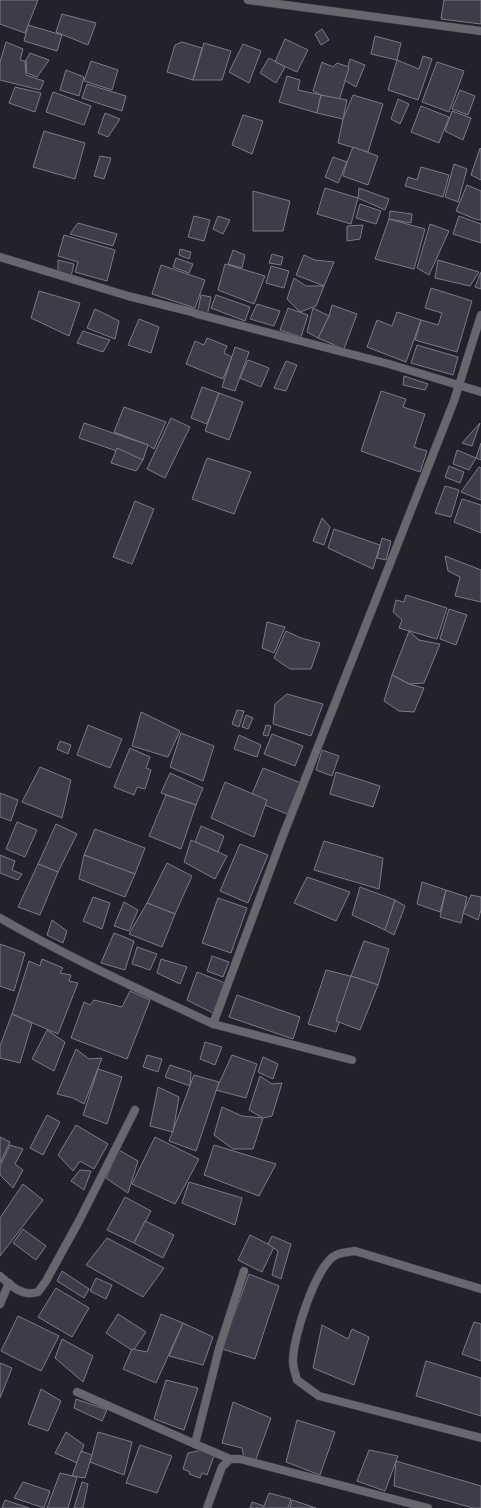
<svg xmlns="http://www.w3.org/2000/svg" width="481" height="1508" font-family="Ubuntu,sans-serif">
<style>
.building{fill:#3d3c48;stroke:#7b7a88}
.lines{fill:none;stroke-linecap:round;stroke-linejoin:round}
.street-casing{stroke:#3e3d48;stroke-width:9}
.street{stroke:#67676d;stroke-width:8}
</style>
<rect width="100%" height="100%" fill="#22212c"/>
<g class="building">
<polygon points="0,0 38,0 25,33 0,24"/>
<polygon points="444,0 481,0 481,24 441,19"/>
<polygon points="62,14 96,23 88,45 56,32"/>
<polygon points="28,25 62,35 57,51 24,41"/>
<polygon points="322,29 329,40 321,45 315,34"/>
<polygon points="375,36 401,43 397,60 371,54"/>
<polygon points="285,39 308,50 297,72 275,62"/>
<polygon points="6,42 23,49 20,60 25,61 26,75 44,81 40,90 0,80 0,62"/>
<polygon points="182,42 202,48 193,80 167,72 175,45"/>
<polygon points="204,43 231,51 222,80 193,80"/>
<polygon points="243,44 261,51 249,83 229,72"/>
<polygon points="30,53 49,60 37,77 27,73 26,60"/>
<polygon points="423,56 432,59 418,100 388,90 397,60 419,69"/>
<polygon points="269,58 285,67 276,83 260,73"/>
<polygon points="350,59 365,65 356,87 344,80"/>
<polygon points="91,61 118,70 112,90 84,81"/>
<polygon points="322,62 333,67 337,63 349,67 339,101 321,95 313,91"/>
<polygon points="437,62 464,71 449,112 422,102"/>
<polygon points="66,70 84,77 79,96 60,90"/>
<polygon points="287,76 300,80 298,90 321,95 317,113 279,102"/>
<polygon points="87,84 126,96 122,111 82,98"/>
<polygon points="15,87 41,93 35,112 9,103"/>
<polygon points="460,90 475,96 468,115 452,109"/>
<polygon points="53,92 91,106 84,125 46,112"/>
<polygon points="321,95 347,100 343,119 317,113"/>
<polygon points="353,95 383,104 368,152 338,143 343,119"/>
<polygon points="398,99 409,104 400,124 391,119"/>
<polygon points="421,106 449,117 439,143 411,132"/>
<polygon points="452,111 471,118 463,140 445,131"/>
<polygon points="105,113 120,119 108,137 98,133"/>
<polygon points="243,115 263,121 252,154 232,145"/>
<polygon points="44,131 85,143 75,179 33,167"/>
<polygon points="353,147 378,156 368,185 343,176 347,162"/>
<polygon points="480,148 481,149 481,180 471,175"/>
<polygon points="100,156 111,158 104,179 94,176"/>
<polygon points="333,157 347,162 338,183 325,177"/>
<polygon points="454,164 467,169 458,202 445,197"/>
<polygon points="421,167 449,175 443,197 405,186 408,177 417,180"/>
<polygon points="467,185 481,191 481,220 475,219 456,211"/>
<polygon points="325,188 358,198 351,224 317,214"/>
<polygon points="359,188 389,199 385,210 358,198"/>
<polygon points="253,191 290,201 283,231 253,231"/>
<polygon points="360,204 381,211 376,224 356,218"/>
<polygon points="390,211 412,214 411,223 389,219"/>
<polygon points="194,216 210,220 204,241 188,237"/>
<polygon points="218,216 230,220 223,234 213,229"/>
<polygon points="459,216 481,224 481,243 453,234"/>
<polygon points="389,219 425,229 414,269 375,259"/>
<polygon points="78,223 117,234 113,246 70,234"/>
<polygon points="430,224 449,231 429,275 417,268"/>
<polygon points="363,225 360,239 347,241 347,226"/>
<polygon points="64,235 115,250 107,281 75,272 78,262 58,256"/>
<polygon points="180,249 191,252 189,259 179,255"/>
<polygon points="233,250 245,255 242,268 228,264"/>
<polygon points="272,254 283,257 281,265 269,263"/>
<polygon points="304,255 315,260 334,262 324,286 296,275"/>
<polygon points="176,258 193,264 189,273 173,267"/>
<polygon points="58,260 74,264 71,276 58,272"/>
<polygon points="438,260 479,272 470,286 435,278"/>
<polygon points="225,264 265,276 254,304 218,290"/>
<polygon points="161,265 205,280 195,308 152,294"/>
<polygon points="271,266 289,271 284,288 266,283"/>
<polygon points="481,272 481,289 475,287"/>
<polygon points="294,278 306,286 324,286 316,306 300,312 287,299"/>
<polygon points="431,288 472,301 457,352 415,340 421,320 438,325 442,313 425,308"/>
<polygon points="39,291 80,303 69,336 31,318"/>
<polygon points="201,295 211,297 207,316 197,314"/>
<polygon points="216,295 250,307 245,321 211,308"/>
<polygon points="257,304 280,311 274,326 250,319"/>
<polygon points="332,305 357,314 344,349 318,338 329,316"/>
<polygon points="288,308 308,315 301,337 280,330"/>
<polygon points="313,308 329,316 318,338 307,332"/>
<polygon points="95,309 119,321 115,339 87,328"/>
<polygon points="397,312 421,320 406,362 367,347 377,320 392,326"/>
<polygon points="139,319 159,327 151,353 128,345"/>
<polygon points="83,331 110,340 103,352 77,343"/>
<polygon points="207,338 227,346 224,353 232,357 223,379 186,364 195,341 204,345"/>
<polygon points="417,345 458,357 453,375 411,363"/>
<polygon points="235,347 249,352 235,391 222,387"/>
<polygon points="248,360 269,368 261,387 240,378"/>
<polygon points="286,361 297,365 286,391 274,388"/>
<polygon points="404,376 428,384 425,390 403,385"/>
<polygon points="202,387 219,393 207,424 191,418"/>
<polygon points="381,391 406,399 403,407 425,414 414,447 427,451 420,472 361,451"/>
<polygon points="219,393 243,402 229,440 205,431"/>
<polygon points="124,407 166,422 154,449 148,445 114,432"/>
<polygon points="171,418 190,427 165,478 147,469"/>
<polygon points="84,423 148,445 143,460 79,438"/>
<polygon points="480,423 472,446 462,443"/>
<polygon points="481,443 481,460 476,458"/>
<polygon points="117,448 143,460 136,471 111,463"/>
<polygon points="457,450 476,458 469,470 453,464"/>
<polygon points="207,458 251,472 234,514 192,499"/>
<polygon points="449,466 464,472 460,483 445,477"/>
<polygon points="479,467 481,468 481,500 461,492"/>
<polygon points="445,486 459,490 451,517 435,513"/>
<polygon points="462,499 481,505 481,533 454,522"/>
<polygon points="135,501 154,509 132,564 113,557"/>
<polygon points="322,518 330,527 324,545 313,541"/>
<polygon points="334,529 380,545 373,569 328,548"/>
<polygon points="382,538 391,541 386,560 377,558"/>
<polygon points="445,556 481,570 481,602 455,596 460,577 448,571"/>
<polygon points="406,595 447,608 437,639 399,628 402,620 393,612 396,600 404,602"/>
<polygon points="449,609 467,615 456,645 440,639"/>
<polygon points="267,622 285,627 274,653 262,648"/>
<polygon points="286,631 301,638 320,643 311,669 290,669 274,658"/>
<polygon points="409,631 419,640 440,644 424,683 409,684 392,675"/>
<polygon points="392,675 409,684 424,688 414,712 399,711 384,701"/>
<polygon points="287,694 323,704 311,736 273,724 275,704"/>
<polygon points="237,710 244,711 239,727 232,724"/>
<polygon points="141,712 180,731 168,757 132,746"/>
<polygon points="246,715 253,718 248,729 242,727"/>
<polygon points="88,725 122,739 110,768 77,755"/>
<polygon points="266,725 271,726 268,736 263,735"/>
<polygon points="181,733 214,746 203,781 170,767"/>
<polygon points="272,734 303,746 295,766 264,754"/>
<polygon points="239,735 261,745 257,757 234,749"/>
<polygon points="60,741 71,745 68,754 57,749"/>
<polygon points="130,748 150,757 146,768 151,770 145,789 137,787 134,795 114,787"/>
<polygon points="322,750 339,756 332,776 316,770"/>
<polygon points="40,767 71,780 62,818 22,802"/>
<polygon points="263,768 301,783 287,814 250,799"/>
<polygon points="336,772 380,786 373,807 330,794"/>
<polygon points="170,773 203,788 196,805 161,793"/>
<polygon points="225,782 267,800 254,837 211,818"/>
<polygon points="0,793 18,800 11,821 0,817"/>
<polygon points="166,795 196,805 181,849 149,836"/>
<polygon points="17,822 37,830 25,857 6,849"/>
<polygon points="56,824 77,834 58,872 38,864"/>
<polygon points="201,826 224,836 218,852 195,842"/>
<polygon points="95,829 145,848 135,874 84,855"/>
<polygon points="191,840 227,856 215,879 184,862"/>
<polygon points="324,841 383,858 379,889 314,870"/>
<polygon points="240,844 268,855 248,903 220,891"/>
<polygon points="0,855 15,861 12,870 22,874 18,880 0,873"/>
<polygon points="84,855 135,874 125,897 79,879"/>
<polygon points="167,863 192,876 175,914 147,903"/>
<polygon points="38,864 58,872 40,915 18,907"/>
<polygon points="307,877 350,892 336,921 294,903"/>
<polygon points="422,882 446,890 440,912 417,904"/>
<polygon points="360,887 395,900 385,930 352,915"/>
<polygon points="446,890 467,897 461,923 440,917"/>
<polygon points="471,895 481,897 481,910 478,920 463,913"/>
<polygon points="93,897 110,903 102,929 83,921"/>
<polygon points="218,898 247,908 231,953 202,943"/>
<polygon points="395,900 405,906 394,935 385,930"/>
<polygon points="124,902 138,910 129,931 114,926"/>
<polygon points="147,903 175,914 162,947 129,934"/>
<polygon points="52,920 67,931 63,943 47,935"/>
<polygon points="114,933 134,941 125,970 101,963"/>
<polygon points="364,941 389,949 378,985 351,976"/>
<polygon points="0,944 25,953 14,991 0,986"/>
<polygon points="137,947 157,954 150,970 132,964"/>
<polygon points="212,956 229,962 223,977 207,971"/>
<polygon points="42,959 63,968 60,973 71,975 69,981 78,983 58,1034 12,1014 29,961 40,966"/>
<polygon points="161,959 187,967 180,984 157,973"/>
<polygon points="326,970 354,977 336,1032 308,1024"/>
<polygon points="197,972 225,983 213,1013 187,1000"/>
<polygon points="351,976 378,985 360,1030 336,1021"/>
<polygon points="130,991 150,1000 127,1059 71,1038 84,1002 90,1005 94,1000 122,1007"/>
<polygon points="237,995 300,1017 293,1039 229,1017"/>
<polygon points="12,1014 32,1023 20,1063 0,1058 0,1046"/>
<polygon points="47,1030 65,1042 54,1071 32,1059"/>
<polygon points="205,1042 222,1047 215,1065 200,1059"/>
<polygon points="76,1049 89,1059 102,1058 84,1104 73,1098 57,1094"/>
<polygon points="147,1055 162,1059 158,1072 143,1067"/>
<polygon points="232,1055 257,1064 246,1098 216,1090"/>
<polygon points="263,1057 278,1064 273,1079 258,1072"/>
<polygon points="170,1065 191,1072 190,1086 165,1077"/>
<polygon points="98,1069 122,1077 107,1124 83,1115"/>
<polygon points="194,1075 219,1082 196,1151 169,1141"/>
<polygon points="260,1076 272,1084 282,1083 272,1116 263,1118 249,1110"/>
<polygon points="158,1087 179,1097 173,1132 150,1126"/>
<polygon points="222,1107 242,1116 263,1118 253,1149 233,1149 214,1135"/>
<polygon points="47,1115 60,1122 43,1155 30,1148"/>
<polygon points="76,1125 108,1144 94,1169 80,1161 73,1171 58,1155"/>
<polygon points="0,1137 10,1142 0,1163"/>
<polygon points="155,1137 199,1159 175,1204 132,1184"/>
<polygon points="10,1145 23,1149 15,1164 23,1170 13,1188 0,1175 0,1166"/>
<polygon points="214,1145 276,1164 259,1196 204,1175"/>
<polygon points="119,1150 138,1161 128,1193 106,1178"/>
<polygon points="80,1170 91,1171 84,1190 71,1181"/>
<polygon points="189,1182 242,1198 235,1225 182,1203"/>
<polygon points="23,1184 43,1200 0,1256 0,1218"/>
<polygon points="125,1197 151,1211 134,1243 107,1230"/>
<polygon points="145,1221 174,1235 163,1258 134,1243"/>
<polygon points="23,1229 46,1246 36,1260 13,1243"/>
<polygon points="250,1235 274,1247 262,1272 238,1260"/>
<polygon points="272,1236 291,1244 281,1279 272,1275 278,1251 268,1244"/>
<polygon points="107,1238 164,1268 143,1297 86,1265"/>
<polygon points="62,1271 89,1289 84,1298 57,1281"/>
<polygon points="249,1274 279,1286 255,1359 222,1349"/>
<polygon points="96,1278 112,1285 106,1299 90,1291"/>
<polygon points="56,1288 89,1308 72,1337 38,1317"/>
<polygon points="118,1314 146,1332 133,1351 106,1333"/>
<polygon points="161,1314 183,1323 156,1383 123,1369 132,1349 147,1352"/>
<polygon points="18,1316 59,1336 41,1371 1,1351"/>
<polygon points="474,1322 481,1324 481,1361 462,1354"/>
<polygon points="183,1323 213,1337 203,1365 169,1356"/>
<polygon points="322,1325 348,1339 352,1329 369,1337 354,1385 313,1368"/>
<polygon points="62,1339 93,1356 83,1382 55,1358"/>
<polygon points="426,1361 481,1378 481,1416 416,1396"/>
<polygon points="0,1363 12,1368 0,1398"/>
<polygon points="166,1380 198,1388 184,1430 154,1419"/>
<polygon points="41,1389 61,1401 48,1431 28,1424"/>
<polygon points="76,1399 107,1410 102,1421 74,1408"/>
<polygon points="233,1402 271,1418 255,1462 244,1458 242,1448 222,1443"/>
<polygon points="297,1420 335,1432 320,1475 286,1462"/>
<polygon points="66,1432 84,1445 77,1463 55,1453"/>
<polygon points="98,1432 132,1442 124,1475 90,1462"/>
<polygon points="140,1445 172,1456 157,1493 126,1483"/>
<polygon points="202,1450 214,1456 207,1475 202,1473 200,1478 189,1474 190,1472 183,1469 188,1453"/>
<polygon points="369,1450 398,1456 385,1491 357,1481"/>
<polygon points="81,1451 92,1455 85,1478 72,1476"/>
<polygon points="396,1461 481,1486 481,1508 473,1508 394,1486"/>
<polygon points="60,1473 77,1477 68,1508 47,1508"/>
<polygon points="23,1482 50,1491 44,1508 14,1498"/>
<polygon points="82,1482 88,1484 83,1508 74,1508"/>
<polygon points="269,1493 291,1499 288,1508 250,1508 252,1502 264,1506"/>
<polygon points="5,1500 29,1508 2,1508"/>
<polygon points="292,1500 316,1508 290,1508"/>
</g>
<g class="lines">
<g class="street-casing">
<g id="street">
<polyline points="248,0 481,31"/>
<polyline points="0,257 128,296 192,312 197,314 389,364 481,392"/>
<path d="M0 918C69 958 141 990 213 1024L282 838 454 401 481 315"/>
<polyline points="213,1024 352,1060"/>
<path d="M0 1276C11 1286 23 1297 38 1292L46 1281 79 1221 135 1110"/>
<path d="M481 1289 355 1251C349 1252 342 1252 336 1255 316 1264 292 1340 293 1362 293 1368 296 1375 297 1380L319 1396 481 1438"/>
<polyline points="0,1304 9,1283"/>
<polyline points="77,1392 195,1444"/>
<polyline points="230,1459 195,1444 219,1349 244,1271"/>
<polyline points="207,1508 222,1467 230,1459 240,1459 428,1508"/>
</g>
</g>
<use href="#street" class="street"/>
</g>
</svg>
